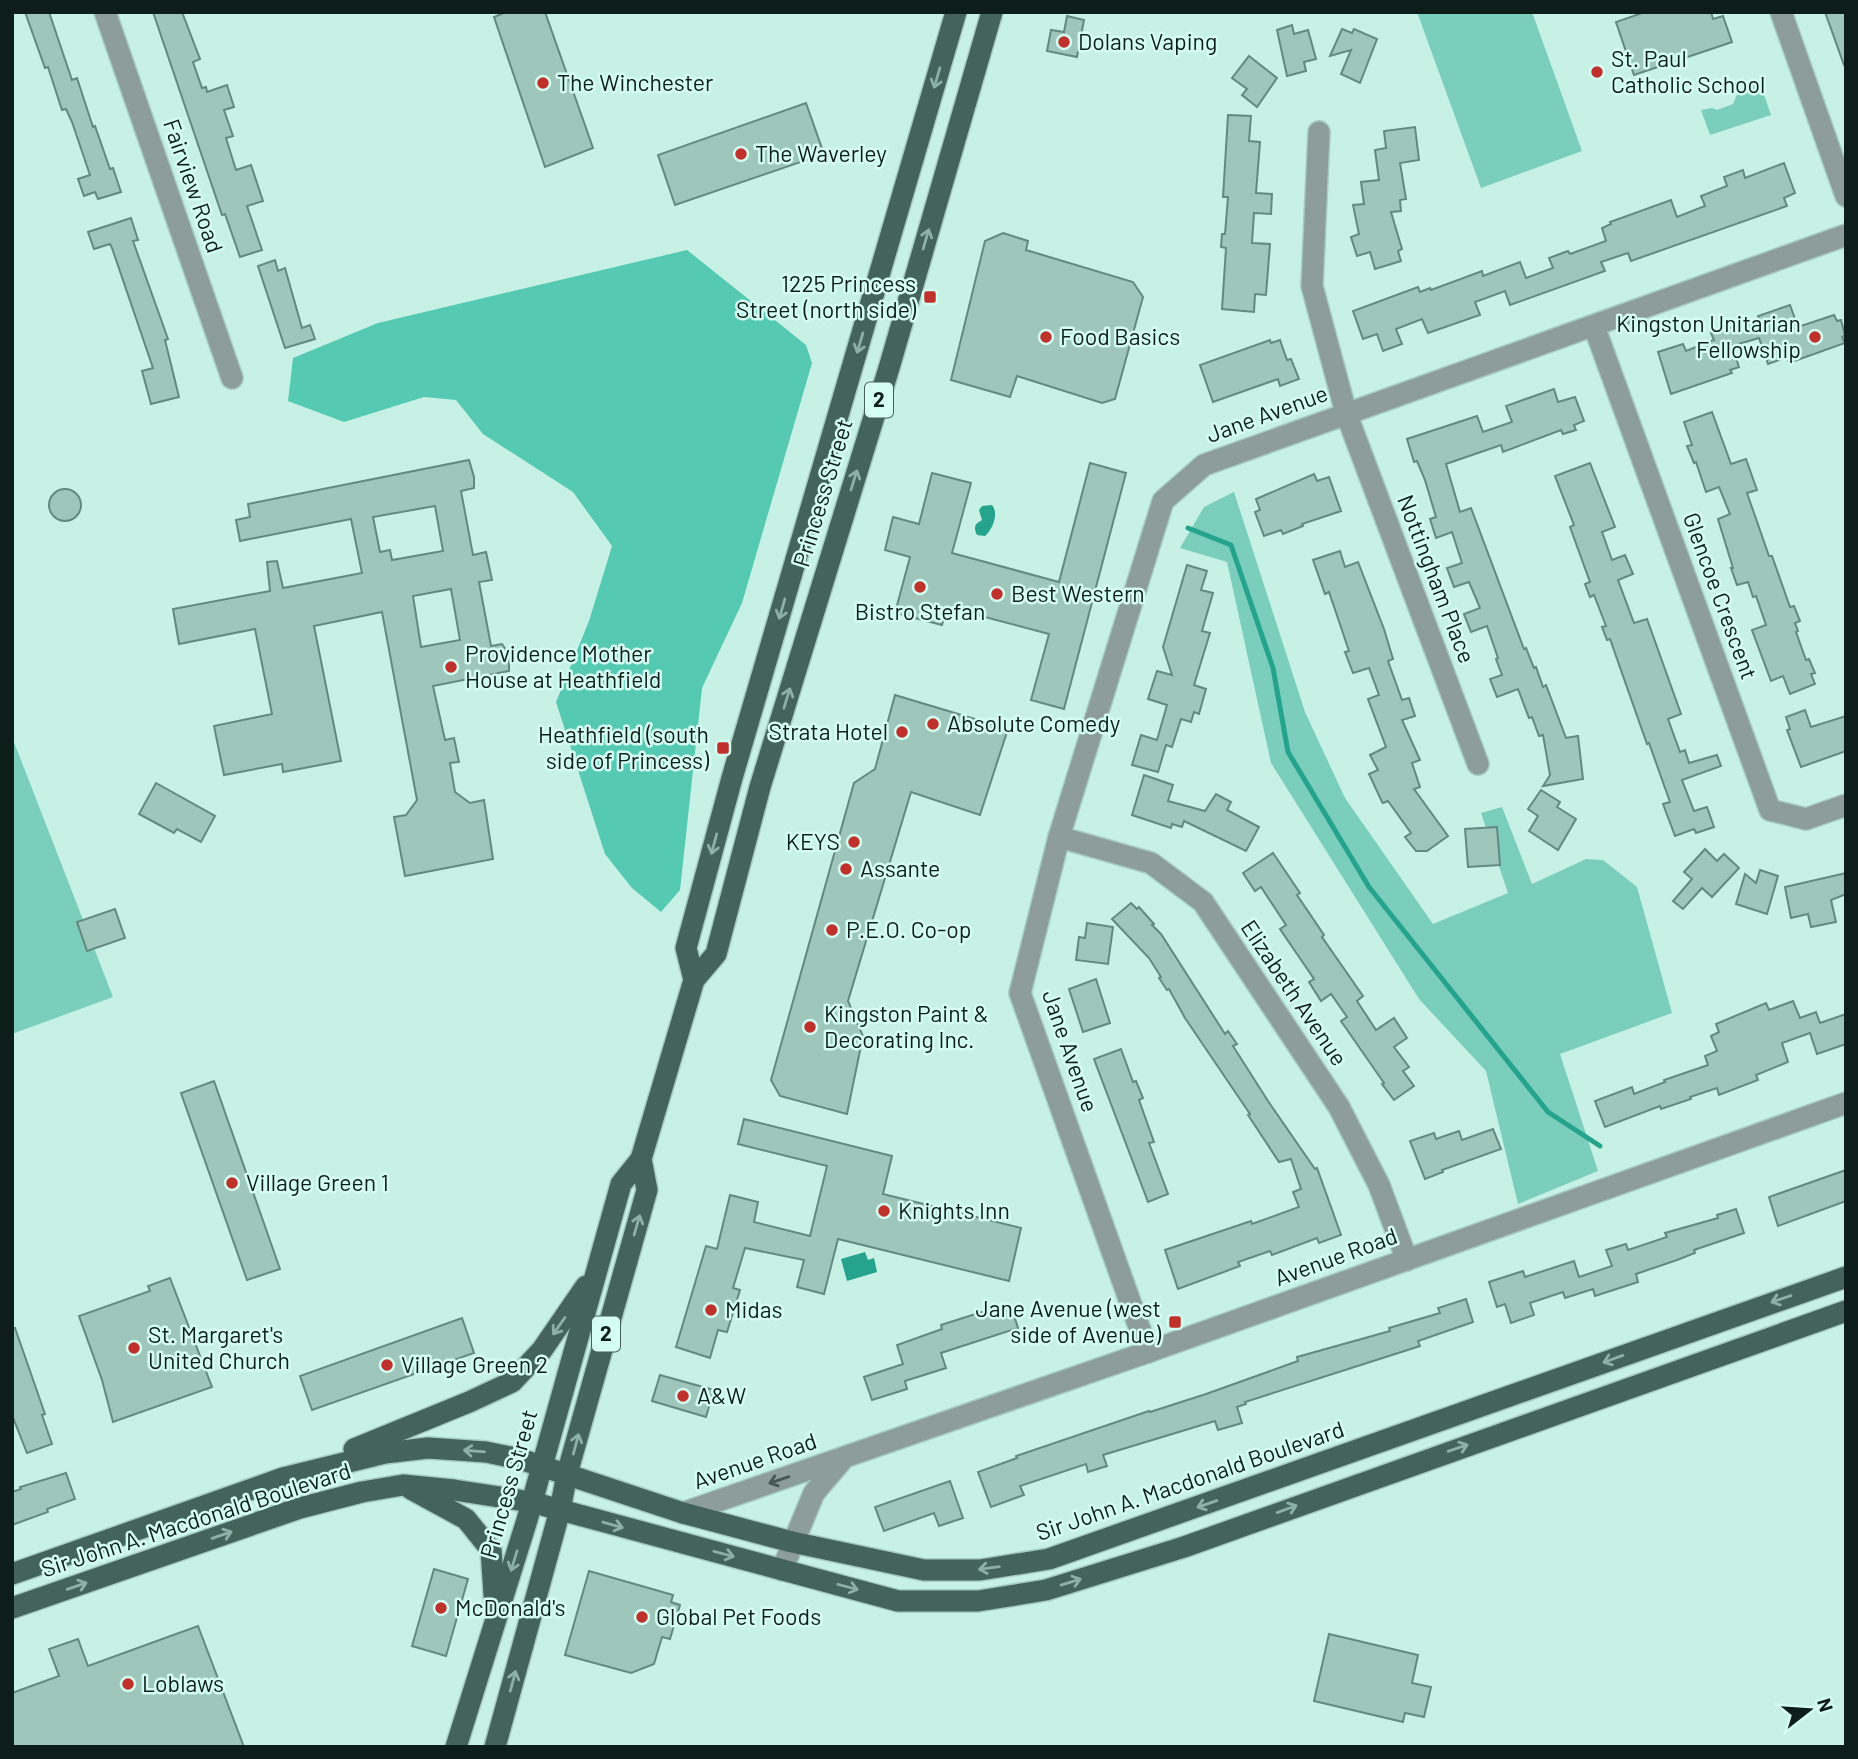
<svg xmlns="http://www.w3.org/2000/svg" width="1858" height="1759" font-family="Barlow,sans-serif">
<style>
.green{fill:#7acebb}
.forest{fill:#55c9b1}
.water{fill:#25a38d}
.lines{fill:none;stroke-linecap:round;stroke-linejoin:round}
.stream{stroke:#25a38d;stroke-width:5}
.building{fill:#9ec6bb;stroke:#638980;stroke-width:2;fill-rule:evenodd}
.minor-casing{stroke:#a6cbc1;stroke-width:24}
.major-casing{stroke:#a6cbc1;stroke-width:24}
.minor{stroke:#8d9e9a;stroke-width:21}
.major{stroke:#43635b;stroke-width:21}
.oneway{stroke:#8cb0a7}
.oneway2{stroke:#475753}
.poi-dot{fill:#bf312b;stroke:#d5fef3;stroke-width:2.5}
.labels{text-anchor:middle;stroke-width:5;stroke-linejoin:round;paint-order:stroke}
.shield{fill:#d5fef3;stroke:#49605a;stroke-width:2}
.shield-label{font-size:21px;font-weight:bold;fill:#0d1d19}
.poi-label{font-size:23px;fill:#0d1d19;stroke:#d5fef3;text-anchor:start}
.street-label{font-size:23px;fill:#0d1d19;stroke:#d5fef3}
</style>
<rect width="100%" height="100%" fill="#c8f1e6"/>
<g class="green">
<polygon points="1417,12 1532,12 1582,151 1481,188"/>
<polygon points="1760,83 1771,115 1710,135 1701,110 1712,108 1717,110 1733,104 1739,90"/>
<polygon points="1234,492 1305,712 1345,798 1433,924 1508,893 1481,813 1502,807 1532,884 1586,859 1603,860 1637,887 1672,1013 1560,1054 1598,1171 1518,1204 1486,1071 1419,999 1271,763 1227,562 1180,548 1204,507"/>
<polygon points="12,737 113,997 12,1034"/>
</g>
<polygon class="forest" points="687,250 806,345 812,363 742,603 702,688 680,890 661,912 632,888 605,854 556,702 589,621 612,546 573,492 483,434 456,400 424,397 344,422 288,401 293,358 378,323"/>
<g class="water">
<path d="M992 505C999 513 993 529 985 536L977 535C973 527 975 524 982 520L979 510 982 506Z"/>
<polygon points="865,1252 868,1260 874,1258 877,1272 847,1281 841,1259"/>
</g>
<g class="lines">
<polyline class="stream" points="1188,528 1231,545 1273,668 1288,752 1369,887 1548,1112 1600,1146"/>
</g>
<g class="building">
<polygon points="25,12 49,12 72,80 77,78 93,127 95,126 110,169 113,168 121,192 98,199 95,192 84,196 78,179 90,175 72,122 66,109 62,110 48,67 45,68"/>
<polygon points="153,12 182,12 200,59 193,62 202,88 206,87 207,92 227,85 234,107 224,110 233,136 226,138 236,170 251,165 263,201 247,206 262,250 240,257 225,214 222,215"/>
<polygon points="506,12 545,12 593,148 545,167 494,17"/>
<polygon points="1645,12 1711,12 1713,19 1723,16 1732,42 1634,75 1616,22"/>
<polygon points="1825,12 1846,12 1846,65 1844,65"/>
<polygon points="1067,16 1084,20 1077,57 1047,51 1051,30 1064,32"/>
<polygon points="1292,25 1294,34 1308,30 1316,59 1304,62 1306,71 1287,76 1277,30"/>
<polygon points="1342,29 1352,33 1354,29 1377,39 1360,83 1341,74 1351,50 1330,56"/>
<polygon points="1249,56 1277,78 1257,107 1242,95 1247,89 1232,78"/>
<polygon points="806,103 824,154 675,205 658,155"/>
<polygon points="1228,115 1251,116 1249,141 1260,142 1256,193 1272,194 1271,214 1254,213 1252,243 1270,244 1266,295 1255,294 1254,312 1222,309 1226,248 1221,247 1222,234 1225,234 1228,197 1223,197"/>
<polygon points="1415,127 1419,160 1400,163 1406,199 1400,200 1401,211 1391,212 1402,249 1398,251 1401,261 1375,269 1370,252 1357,256 1351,237 1359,234 1353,205 1364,204 1361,182 1379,180 1375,150 1386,148 1384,131"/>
<polygon points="1784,163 1795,193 1784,198 1787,206 1631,261 1628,253 1601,262 1605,271 1510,305 1505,291 1475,302 1480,315 1428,333 1422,319 1396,329 1402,344 1383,351 1377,334 1363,339 1353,311 1418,287 1420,292 1430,288 1431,290 1482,271 1483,276 1520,262 1526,278 1553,268 1549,258 1568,251 1570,254 1606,241 1602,228 1611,224 1610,222 1671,200 1677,217 1705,206 1701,196 1727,186 1724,177 1743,170 1745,178"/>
<polygon points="131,218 138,240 133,241 168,339 165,340 179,397 151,404 142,371 153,368 112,248 110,244 94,249 88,232"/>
<polygon points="1003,233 1028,241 1026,250 1133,282 1143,297 1115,399 1102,403 1017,376 1010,397 951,380 985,241"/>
<polygon points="275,260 278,271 285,268 302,328 310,325 315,339 285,348 258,266"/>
<polygon points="1790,305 1798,327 1834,315 1837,321 1841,320 1845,335 1842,337 1845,343 1789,363 1787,357 1768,364 1759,338 1732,346 1739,367 1730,370 1732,373 1671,394 1658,352 1683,344 1686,351 1714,340 1711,333 1759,319 1758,316"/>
<polygon points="1270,340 1271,343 1280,340 1287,360 1291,359 1299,379 1280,386 1278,379 1213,402 1200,365"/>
<polygon points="1554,389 1558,402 1575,397 1584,421 1574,425 1576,430 1563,434 1561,430 1503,452 1501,445 1446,464 1460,512 1471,508 1524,649 1526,648 1534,668 1536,667 1543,687 1546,685 1566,738 1578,736 1583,779 1543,786 1550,775 1543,735 1539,736 1532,717 1529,718 1518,689 1497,697 1490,679 1502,675 1496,659 1498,658 1487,626 1471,632 1464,614 1480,608 1469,582 1454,587 1447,568 1462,563 1452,532 1436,538 1430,519 1436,517 1425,480 1417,461 1414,462 1407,439 1477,416 1483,432 1512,422 1506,406"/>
<polygon points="1712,412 1731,464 1746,459 1757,490 1747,493 1769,556 1772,556 1790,607 1794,606 1800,621 1795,623 1798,631 1796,632 1806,660 1809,659 1815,673 1811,674 1815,684 1790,694 1783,676 1771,681 1752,630 1766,625 1756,596 1753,597 1748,582 1737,585 1731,568 1733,568 1718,519 1730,514 1719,487 1706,492 1696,462 1694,463 1687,446 1692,445 1684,422"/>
<path d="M469 460 474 477V488L461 491 473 555 486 552 492 580 479 582 491 646 502 644 509 654V671L433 686 445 740 454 738 459 762 450 763 455 792 470 803 484 800 493 859 405 876 394 817 406 815 417 800 382 612 314 626 341 761 283 772 282 764 224 775 214 726 272 714 255 629 179 644 173 609 270 591 267 562 277 561 283 588 362 573 351 519 240 541 236 520 250 517 248 504ZM435 506 443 551 392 560 390 550 380 552 373 517ZM451 589 460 640 421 647 413 596Z"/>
<polygon points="1090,463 1126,473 1064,709 1031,700 1049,634 947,607 942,625 895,613 910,557 885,550 893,517 919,524 932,473 971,483 952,553 1059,582"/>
<polygon points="1590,463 1615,527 1602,532 1612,560 1625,555 1633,574 1618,580 1634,623 1647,619 1681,714 1668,719 1680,752 1685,750 1689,763 1717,755 1721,766 1682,780 1694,811 1707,807 1714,827 1696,833 1694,829 1675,836 1663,804 1670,802 1649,743 1647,744 1610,639 1607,640 1602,627 1606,626 1594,595 1590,597 1585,584 1590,582 1570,527 1574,525 1555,476"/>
<polygon points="1314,474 1317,481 1329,477 1341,511 1302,524 1303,526 1283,534 1281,530 1264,536 1255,512 1260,510 1256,499"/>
<circle cx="65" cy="505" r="16"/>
<polygon points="1340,551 1345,567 1358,562 1384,629 1393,659 1388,661 1402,700 1409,698 1415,716 1402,720 1420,760 1412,763 1420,787 1414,789 1448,836 1427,851 1416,851 1405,837 1411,833 1388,801 1383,803 1382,802 1369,774 1378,770 1370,755 1386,747 1368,699 1379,695 1369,668 1353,673 1345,652 1349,651 1329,592 1325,594 1313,560"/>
<polygon points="1187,565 1207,571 1201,590 1213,593 1202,631 1210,633 1194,685 1206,689 1199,714 1194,712 1191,722 1181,719 1172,747 1166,745 1158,772 1132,765 1141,735 1157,740 1167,705 1148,699 1157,671 1172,675 1163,647"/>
<polygon points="895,695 1008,729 980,815 911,792 848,1001 863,1036 847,1114 780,1096 771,1080 854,783 875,769"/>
<polygon points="1805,710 1811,727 1846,716 1846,751 1801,767 1787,730 1790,729 1786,717"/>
<polygon points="1144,775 1173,785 1168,801 1205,811 1216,794 1231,802 1227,810 1259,827 1246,851 1184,821 1182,827 1172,824 1171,828 1132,815"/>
<polygon points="156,783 215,816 201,842 177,829 174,833 139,814"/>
<polygon points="1541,790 1560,802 1557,807 1576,819 1558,850 1529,831 1538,816 1528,809"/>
<polygon points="1497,827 1500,865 1468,867 1465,829"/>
<polygon points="1705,849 1717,861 1724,854 1739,868 1712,897 1702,888 1683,909 1673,901 1692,879 1684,872"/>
<polygon points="1273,853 1300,893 1297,895 1324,935 1322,937 1363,996 1357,1001 1376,1030 1394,1018 1407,1038 1394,1047 1409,1067 1403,1071 1414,1086 1394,1100 1382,1084 1384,1083 1341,1021 1347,1017 1331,994 1321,1001 1309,982 1314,979 1280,929 1286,925 1261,887 1255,891 1243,873"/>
<polygon points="1760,870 1778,876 1767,914 1736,904 1745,874 1756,883"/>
<polygon points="1846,873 1846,894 1831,900 1836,922 1811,927 1808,914 1791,918 1785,887"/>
<polygon points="1131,903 1137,909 1139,907 1154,924 1152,925 1161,934 1225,1034 1228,1031 1237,1044 1233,1046 1268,1101 1315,1169 1317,1168 1341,1235 1319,1243 1317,1238 1272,1255 1270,1251 1238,1262 1240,1266 1178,1289 1165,1250 1251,1221 1252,1224 1299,1207 1293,1192 1301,1189 1291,1159 1279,1162 1248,1115 1250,1114 1185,1018 1169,989 1167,990 1159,978 1161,977 1149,958 1112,919"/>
<polygon points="115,909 125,938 87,951 77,922"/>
<polygon points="1087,923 1113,927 1108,964 1076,960 1079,937 1085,938"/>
<polygon points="1096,979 1110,1023 1083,1032 1069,989"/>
<polygon points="1793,1001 1800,1018 1816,1012 1820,1023 1846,1014 1846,1044 1817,1054 1810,1033 1782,1043 1788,1062 1756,1075 1758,1080 1719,1095 1717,1088 1690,1097 1691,1099 1661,1109 1660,1106 1605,1127 1595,1101 1632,1087 1634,1094 1665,1082 1664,1080 1708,1065 1705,1056 1717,1051 1711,1036 1719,1032 1716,1024 1766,1003 1769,1010"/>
<polygon points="1121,1049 1133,1082 1136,1081 1143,1098 1139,1100 1154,1142 1149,1143 1168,1194 1148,1202 1094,1059"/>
<polygon points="214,1081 280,1269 247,1280 181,1093"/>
<polygon points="744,1119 892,1156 883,1194 1021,1228 1009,1281 838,1239 824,1294 797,1287 804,1260 745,1248 733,1288 740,1290 727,1332 718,1330 710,1358 676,1347 706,1246 717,1249 730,1195 758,1202 754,1222 810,1236 827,1166 738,1144"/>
<polygon points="1493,1129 1501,1149 1442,1170 1443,1172 1425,1179 1410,1141 1434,1133 1436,1139 1459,1131 1462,1140"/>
<polygon points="1846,1170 1846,1201 1778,1226 1769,1197"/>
<polygon points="1736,1209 1744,1233 1694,1250 1695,1253 1677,1260 1636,1274 1638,1282 1595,1296 1593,1289 1565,1298 1563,1292 1530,1303 1534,1315 1511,1323 1505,1304 1497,1307 1489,1282 1523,1271 1525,1277 1574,1261 1579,1277 1612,1266 1606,1250 1626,1244 1628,1250 1667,1237 1665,1233 1718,1218 1717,1215"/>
<polygon points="170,1278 212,1387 113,1422 102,1380 79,1316 150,1291 148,1286"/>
<polygon points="1466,1299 1473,1322 1418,1341 1420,1346 1245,1402 1246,1404 1237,1407 1242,1423 1218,1430 1215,1421 1103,1455 1107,1466 1088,1472 1086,1464 1020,1486 1024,1495 991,1507 978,1472 1017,1458 1016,1456 1149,1411 1150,1412 1206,1394 1298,1361 1297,1357 1390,1331 1389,1328 1440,1313 1438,1308"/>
<polygon points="1012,1309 1018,1328 941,1353 946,1368 905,1381 907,1389 872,1400 864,1377 903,1364 897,1345 942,1329 941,1325 988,1310 990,1316"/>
<polygon points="462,1318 474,1353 312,1410 300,1376"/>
<polygon points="12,1328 15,1328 45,1414 42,1415 52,1444 27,1453 12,1415"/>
<polygon points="660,1375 714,1390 706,1417 652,1401"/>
<polygon points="66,1473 75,1499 47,1509 48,1512 12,1525 12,1492 21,1489 20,1487"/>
<polygon points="950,1481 963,1518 939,1526 934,1513 884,1531 875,1507"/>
<polygon points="434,1569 468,1579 446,1656 412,1646"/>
<polygon points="589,1571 673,1595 671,1602 680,1605 670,1639 662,1637 654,1664 631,1673 565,1655"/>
<polygon points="198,1626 244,1747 12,1747 12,1693 59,1676 49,1649 78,1639 88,1666"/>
<polygon points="1329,1634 1418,1655 1412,1683 1431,1687 1424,1717 1405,1713 1403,1722 1314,1701"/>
</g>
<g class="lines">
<g class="minor-casing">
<g id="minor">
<polyline points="105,12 232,378"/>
<polyline points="1781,12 1846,196"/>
<polyline points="1319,132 1312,286 1346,413 1478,764"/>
<polyline points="1594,326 1770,810 1806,819 1846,805"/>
<polyline points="1059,837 1151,863 1203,902 1339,1107 1379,1185 1407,1260"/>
<polyline points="1148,1352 1020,993 1059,837 1163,501 1204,465 1846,235"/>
<polyline points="683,1513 1148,1352 1846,1103"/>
<polyline points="782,1570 814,1493 842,1460"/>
</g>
</g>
<g class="major-casing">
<g id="major">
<polyline points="694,980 686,948 732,778 956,12"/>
<polyline points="354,1449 469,1402 512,1382 542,1350 586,1286"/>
<polyline points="411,1489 466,1519 491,1550 495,1608"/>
<polyline points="12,1574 283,1478 385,1453 428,1448 486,1452 520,1459 683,1513 792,1542 924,1570 980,1570 1049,1559 1846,1277"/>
<polyline points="12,1608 300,1508 362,1492 403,1485 454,1490 531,1502 898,1601 978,1601 1046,1590 1184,1547 1846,1311"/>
<polyline points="456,1747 527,1520 621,1184 641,1159 694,980 716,954 760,787 889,368 992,12"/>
<polyline points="495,1747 560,1510 567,1474 647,1190 641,1159"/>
</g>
</g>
<use href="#minor" class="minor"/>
<use href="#major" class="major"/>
</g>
<defs><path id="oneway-shaft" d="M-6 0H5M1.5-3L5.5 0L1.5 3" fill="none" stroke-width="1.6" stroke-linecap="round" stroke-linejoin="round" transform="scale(1.75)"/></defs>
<g class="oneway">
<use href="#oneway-shaft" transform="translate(937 78) rotate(106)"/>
<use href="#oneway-shaft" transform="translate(926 239) rotate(-74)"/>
<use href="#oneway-shaft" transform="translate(860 343) rotate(106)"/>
<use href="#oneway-shaft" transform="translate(854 480) rotate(-73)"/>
<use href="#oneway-shaft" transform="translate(782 609) rotate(106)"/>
<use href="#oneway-shaft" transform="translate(787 698) rotate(-73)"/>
<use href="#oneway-shaft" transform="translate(714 844) rotate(105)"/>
<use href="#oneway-shaft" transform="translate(637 1225) rotate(-74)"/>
<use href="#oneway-shaft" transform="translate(1781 1299) rotate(161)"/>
<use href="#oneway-shaft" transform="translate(559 1326) rotate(125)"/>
<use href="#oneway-shaft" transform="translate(1613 1359) rotate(160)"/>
<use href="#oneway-shaft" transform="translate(576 1444) rotate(-75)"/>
<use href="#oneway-shaft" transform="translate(1458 1448) rotate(-19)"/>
<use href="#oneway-shaft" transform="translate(474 1451) rotate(-175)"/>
<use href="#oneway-shaft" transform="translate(1207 1504) rotate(161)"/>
<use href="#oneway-shaft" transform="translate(1287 1509) rotate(-20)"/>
<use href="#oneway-shaft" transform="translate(613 1525) rotate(16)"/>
<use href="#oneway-shaft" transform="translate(222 1535) rotate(-19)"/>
<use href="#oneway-shaft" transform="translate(724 1554) rotate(15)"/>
<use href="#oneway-shaft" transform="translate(514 1561) rotate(107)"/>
<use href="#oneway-shaft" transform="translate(989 1568) rotate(172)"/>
<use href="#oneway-shaft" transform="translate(1071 1582) rotate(-17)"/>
<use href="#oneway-shaft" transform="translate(77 1586) rotate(-19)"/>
<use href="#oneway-shaft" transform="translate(848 1587) rotate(15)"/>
<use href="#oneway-shaft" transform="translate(513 1681) rotate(-75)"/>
</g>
<use class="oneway2" href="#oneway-shaft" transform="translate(779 1480) rotate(161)"/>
<g class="poi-dot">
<circle cx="1064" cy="42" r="7"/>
<circle cx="1597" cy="72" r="7"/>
<circle cx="543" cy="83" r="7"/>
<circle cx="741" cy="154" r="7"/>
<rect x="923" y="290" width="14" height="14" rx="3.5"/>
<circle cx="1046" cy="337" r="7"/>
<circle cx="1815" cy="337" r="7"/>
<circle cx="920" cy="587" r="7"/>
<circle cx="997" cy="594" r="7"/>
<circle cx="451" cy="667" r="7"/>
<circle cx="933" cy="724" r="7"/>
<circle cx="902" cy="732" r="7"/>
<rect x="716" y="741" width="14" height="14" rx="3.5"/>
<circle cx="854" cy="842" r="7"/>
<circle cx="846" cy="869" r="7"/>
<circle cx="832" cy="930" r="7"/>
<circle cx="810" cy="1027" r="7"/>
<circle cx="232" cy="1183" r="7"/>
<circle cx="884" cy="1211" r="7"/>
<circle cx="711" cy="1310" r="7"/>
<rect x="1168" y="1315" width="14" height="14" rx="3.5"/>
<circle cx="134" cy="1348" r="7"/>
<circle cx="387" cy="1365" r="7"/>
<circle cx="683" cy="1396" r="7"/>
<circle cx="441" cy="1608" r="7"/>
<circle cx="642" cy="1617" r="7"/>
<circle cx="128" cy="1684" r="7"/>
</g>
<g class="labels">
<g class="shield">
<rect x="865" y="382.5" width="28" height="35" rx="5"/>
<rect x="592" y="1316.5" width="28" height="35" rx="5"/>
</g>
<g class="shield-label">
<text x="879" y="407">2</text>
<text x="606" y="1341">2</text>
</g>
<g class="poi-label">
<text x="1078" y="50">Dolans Vaping</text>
<text x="1611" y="67">St. Paul<tspan x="1611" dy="26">Catholic School</tspan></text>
<text x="557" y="91">The Winchester</text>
<text x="755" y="162">The Waverley</text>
<text x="916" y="292" text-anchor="end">1225 Princess<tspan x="916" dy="26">Street (north side)</tspan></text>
<text x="1801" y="332" text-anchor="end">Kingston Unitarian<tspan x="1801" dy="26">Fellowship</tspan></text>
<text x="1060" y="345">Food Basics</text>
<text x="1011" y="602">Best Western</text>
<text x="920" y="620" text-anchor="middle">Bistro Stefan</text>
<text x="465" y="662">Providence Mother<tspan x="465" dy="26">House at Heathfield</tspan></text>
<text x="947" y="732">Absolute Comedy</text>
<text x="888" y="740" text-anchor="end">Strata Hotel</text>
<text x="709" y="743" text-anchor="end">Heathfield (south<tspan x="709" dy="26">side of Princess)</tspan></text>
<text x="840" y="850" text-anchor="end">KEYS</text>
<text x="860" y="877">Assante</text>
<text x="846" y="938">P.E.O. Co-op</text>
<text x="824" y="1022">Kingston Paint &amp;<tspan x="824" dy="26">Decorating Inc.</tspan></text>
<text x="246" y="1191">Village Green 1</text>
<text x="898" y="1219">Knights Inn</text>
<text x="1161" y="1317" text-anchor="end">Jane Avenue (west<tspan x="1161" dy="26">side of Avenue)</tspan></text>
<text x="725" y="1318">Midas</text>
<text x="148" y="1343">St. Margaret's<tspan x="148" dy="26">United Church</tspan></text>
<text x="401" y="1373">Village Green 2</text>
<text x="697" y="1404">A&amp;W</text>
<text x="455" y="1616">McDonald's</text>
<text x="656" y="1625">Global Pet Foods</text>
<text x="142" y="1692">Loblaws</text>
</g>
<g class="street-label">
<text transform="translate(193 186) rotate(71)" y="8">Fairview Road</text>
<text transform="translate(1267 414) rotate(-20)" y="8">Jane Avenue</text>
<text transform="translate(823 493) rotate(-73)" y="8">Princess Street</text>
<text transform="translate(1436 579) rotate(69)" y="8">Nottingham Place</text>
<text transform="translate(1720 596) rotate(70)" y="8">Glencoe Crescent</text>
<text transform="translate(1294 993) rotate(56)" y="8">Elizabeth Avenue</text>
<text transform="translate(1070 1051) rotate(71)" y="8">Jane Avenue</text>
<text transform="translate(1336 1257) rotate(-20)" y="8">Avenue Road</text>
<text transform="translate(755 1461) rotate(-19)" y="8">Avenue Road</text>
<text transform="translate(1190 1481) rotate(-19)" y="8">Sir John A. Macdonald Boulevard</text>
<text transform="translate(509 1484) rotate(-74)" y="8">Princess Street</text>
<text transform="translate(196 1520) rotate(-18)" y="8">Sir John A. Macdonald Boulevard</text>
</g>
</g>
<rect width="1858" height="1759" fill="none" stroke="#0d1d19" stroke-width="28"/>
<g transform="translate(1809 1710) rotate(73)" stroke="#d5fef3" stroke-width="5" paint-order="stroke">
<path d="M0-5L12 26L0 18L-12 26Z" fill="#0d1d19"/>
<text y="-10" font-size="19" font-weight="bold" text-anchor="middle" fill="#0d1d19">N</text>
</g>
</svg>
